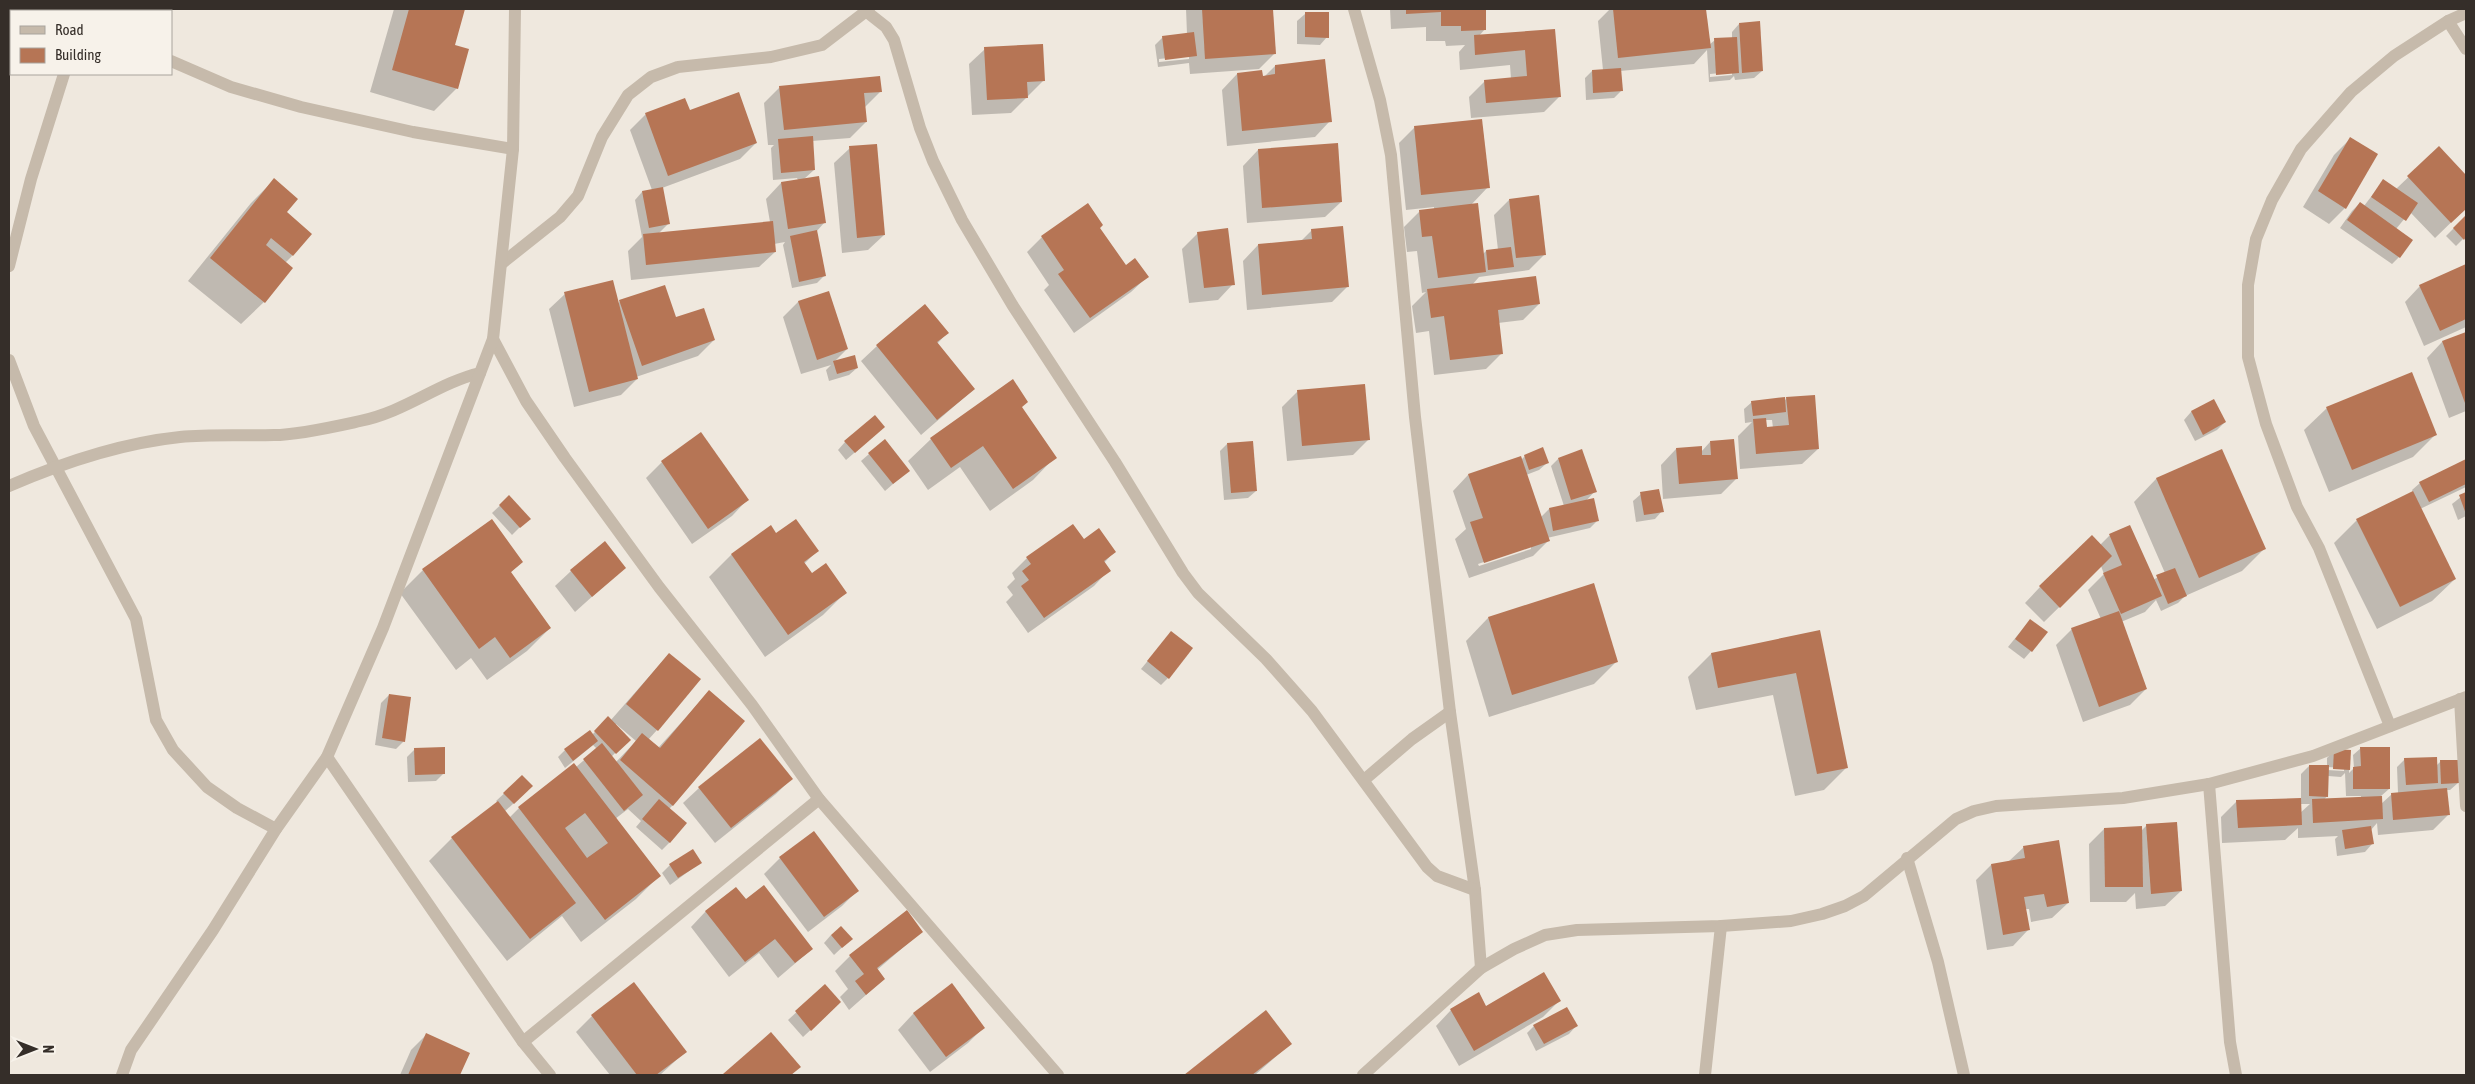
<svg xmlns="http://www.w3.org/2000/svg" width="2475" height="1084" font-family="'Asap Condensed',sans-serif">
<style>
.shadow{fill:#0003;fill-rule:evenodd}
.building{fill:#b67555;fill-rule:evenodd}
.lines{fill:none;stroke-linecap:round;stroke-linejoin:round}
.street{stroke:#c6baab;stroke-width:12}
</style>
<rect width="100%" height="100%" fill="#efe8de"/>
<g class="shadow">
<polygon points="394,9 464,9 453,46 457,88 434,111 370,92"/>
<path d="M1186 9H1272L1275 53 1259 69 1190 74 1189 63 1158 67 1155 45 1163 37 1187 34ZM1189 56V59L1159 62V59Z"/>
<polygon points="1390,9 1484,9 1485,29 1479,36 1554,30 1559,97 1544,112 1471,118 1469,97 1485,81 1511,79 1510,65 1460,70 1459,52 1465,45 1446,46 1445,41 1426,41 1426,27 1391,29"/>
<path d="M1610 9H1705L1709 45 1715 40 1732 39V32L1739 24 1762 71 1754 78 1735 80 1734 76 1730 80 1709 82 1707 50 1694 64 1620 71 1621 91 1614 98 1586 100 1585 78 1592 71 1603 70 1598 21ZM1732 72V75L1710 77V74Z"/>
<polygon points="1305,14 1327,37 1320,45 1297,44 1297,21"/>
<polygon points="985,49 1044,80 1011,113 972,115 969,64"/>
<polygon points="1275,66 1330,121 1315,137 1227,146 1222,90 1237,74 1264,77"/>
<polygon points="780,87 881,91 865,107 866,122 850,138 812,141 814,170 804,179 824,223 816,232 825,275 817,283 792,288 783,245 785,242 774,244 775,252 759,267 631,280 628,251 642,237 635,200 642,192 652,190 630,130 646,114 689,112 756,143 740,159 662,188 668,224 658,234 770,222 766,199 781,183 798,180 797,178 773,180 771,148 774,145 768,145 764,103"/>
<polygon points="1415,127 1488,187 1471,205 1483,254 1486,251 1498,250 1494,215 1509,200 1545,254 1529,270 1479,277 1472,285 1539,304 1523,320 1498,323 1502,353 1486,369 1434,375 1429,331 1416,333 1412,306 1426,292 1422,293 1417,251 1407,252 1404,227 1420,211 1434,209 1434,207 1406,210 1399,143"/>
<polygon points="2350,139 2345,208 2329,224 2303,207 2334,155"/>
<polygon points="850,148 884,235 868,250 842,253 834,163"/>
<polygon points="2439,148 2466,177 2466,208 2435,238 2410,212 2396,229 2399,257 2392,264 2340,228 2352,211 2360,203 2364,206 2383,181 2396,189"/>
<polygon points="1258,150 1341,202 1325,217 1247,223 1243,166"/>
<polygon points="274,180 292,256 285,263 264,302 241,324 188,281 251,203"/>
<polygon points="2466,216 2466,236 2456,246 2446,236"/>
<polygon points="1098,228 1125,266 1147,277 1131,292 1074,333 1044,290 1049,285 1027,252 1042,237"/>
<polygon points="1312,230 1347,287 1332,302 1247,310 1243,261 1258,245 1301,241"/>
<polygon points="1198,233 1233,284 1218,300 1189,303 1182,249"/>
<polygon points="2466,266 2466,327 2424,346 2405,302 2420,286"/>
<polygon points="828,292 847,349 834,362 857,368 849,375 829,381 826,370 831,365 801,374 783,317 798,302"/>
<polygon points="565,294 618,304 620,301 676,319 714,340 698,356 636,377 637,379 621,395 574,407 549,309"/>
<polygon points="947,333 937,344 974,389 921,435 861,361 877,346"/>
<polygon points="2466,333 2466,411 2449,418 2427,358 2442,342"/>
<polygon points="1297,392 1369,439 1353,455 1287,461 1282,407"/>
<path d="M1787 398 1818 449 1802 464 1740 469 1738 436 1752 422 1745 423 1744 409 1752 402 1784 401ZM1765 420H1772L1773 428H1765Z"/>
<polygon points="2214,401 2225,422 2217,430 2195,441 2184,420 2191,412"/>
<polygon points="1021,408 1055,457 1033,480 990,511 960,467 928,490 908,461 931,439"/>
<polygon points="2327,408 2436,434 2413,457 2329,492 2304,430"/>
<polygon points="700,434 747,500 732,516 692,544 646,478 662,462"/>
<polygon points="876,434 846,460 838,450 845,442"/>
<polygon points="1710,442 1736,479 1721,494 1663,499 1661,465 1676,449 1701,452"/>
<polygon points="1227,444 1256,491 1248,498 1224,500 1220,451"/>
<polygon points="2222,451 2264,549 2242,571 2185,596 2178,603 2161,611 2156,600 2145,612 2121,622 2146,689 2130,705 2083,722 2056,645 2072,629 2101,619 2088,590 2104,574 2101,566 2044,622 2025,603 2040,587 2100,545 2109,536 2130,527 2153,580 2165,573 2134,502 2156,479"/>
<polygon points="869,454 908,471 885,491 861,461"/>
<path d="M1525 456 1547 463 1539 470 1526 475 1540 518 1549 509 1564 506 1551 466 1558 459 1595 491 1585 502 1597 521 1590 528 1547 538 1548 541 1533 556 1469 578 1455 539 1466 529 1453 491 1468 475 1521 460ZM1531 546V549L1479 566 1478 564Z"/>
<polygon points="2466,461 2466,487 2420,509 2455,579 2432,601 2377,629 2334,543 2357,520 2413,492 2412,490 2420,483"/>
<polygon points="2466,493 2466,516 2458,520 2452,504"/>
<polygon points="1641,494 1662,511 1655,519 1636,522 1633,501"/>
<polygon points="509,497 521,526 512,535 492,513"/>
<polygon points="771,527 776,534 817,551 804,564 812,575 845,593 823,615 765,657 709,577 731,555"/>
<polygon points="1084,541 1114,552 1104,563 1109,570 1094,586 1028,633 1006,602 1013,595 1007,587 1015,579 1012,573 1027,558"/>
<polygon points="522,562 510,573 550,628 527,651 487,680 471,658 456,670 400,593 423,570"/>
<polygon points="625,567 575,612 555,586 571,571"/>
<polygon points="1488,618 1617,661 1594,684 1489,717 1466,641"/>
<polygon points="2030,620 2031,651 2024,659 2008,647"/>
<polygon points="1819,631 1847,767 1824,790 1795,796 1773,695 1696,710 1688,677 1711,654"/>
<polygon points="1171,633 1168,678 1161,685 1141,669"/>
<path d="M669 654 657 730 648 740 658 748 709 692 673 805 669 809 670 842 662 850 636 827 641 821 628 809 615 819 659 876 636 899 581 942 562 916 507 961 429 861 452 838 498 803 496 801 522 777 524 794 504 812 509 818 519 808 576 767 597 749 593 745 565 768 558 757 565 750 592 735 608 718 610 721ZM616 724 636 741 616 762 611 757 629 740 615 725Z"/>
<polygon points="389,695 404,741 396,749 375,745 381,703"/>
<path d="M2361 748 2389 789 2381 796V804L2392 794 2398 793 2397 767 2405 759 2436 766 2441 761 2458 783 2450 790H2446L2448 815 2433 830 2378 835 2377 823 2371 830 2372 844 2365 852 2337 856 2335 839 2338 836 2298 838V828L2285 840 2222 843 2221 817 2237 801 2301 799V774L2309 766H2327V758L2335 750 2350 751 2349 773 2354 768 2353 755ZM2327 767 2344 768V771L2327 770ZM2345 773 2346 796H2361V799L2324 800 2327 796 2328 776 2341 777ZM2300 804H2310L2300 813Z"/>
<polygon points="414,750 444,773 436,781 408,782 407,757"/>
<polygon points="791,779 776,794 715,843 683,803 699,788"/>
<polygon points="2147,825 2181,891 2165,906 2136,909 2135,893 2126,902 2090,902 2089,844 2104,829 2141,831"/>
<polygon points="814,832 857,891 842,906 808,932 764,874 780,858"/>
<polygon points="2024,847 2068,903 2052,918 2031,922 2029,909 2025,909 2028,930 2013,946 1987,950 1976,880 1991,865 2008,862"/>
<polygon points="700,863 670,885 662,873 670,865"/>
<polygon points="746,901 812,949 778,978 759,953 729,977 691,927 706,911"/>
<polygon points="922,931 877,970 884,979 849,1010 840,997 848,989 835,971 850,956"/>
<polygon points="831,935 851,939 834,955 824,943"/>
<polygon points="634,984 685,1052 660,1075 610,1075 576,1032 592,1016"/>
<polygon points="952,985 983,1028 968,1043 930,1072 898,1030 913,1014"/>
<polygon points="825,986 832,1010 803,1037 788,1020"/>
<polygon points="1559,1001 1543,1017 1459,1066 1436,1026 1451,1010"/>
<polygon points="1266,1012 1290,1044 1255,1075 1186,1075"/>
<polygon points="1534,1026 1576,1026 1569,1034 1536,1051 1527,1033"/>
<polygon points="771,1034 799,1067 791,1075 723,1075"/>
<polygon points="426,1035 469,1054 459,1075 400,1075 411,1050"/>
</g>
<g class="building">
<polygon points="409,9 465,9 455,45 469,49 458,89 392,70"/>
<polygon points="1202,9 1273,9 1276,54 1205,59"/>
<polygon points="1406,9 1486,9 1486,30 1461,31 1461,26 1441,26 1441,12 1406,14"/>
<polygon points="1613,9 1706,9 1711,48 1618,58"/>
<polygon points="1305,12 1329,12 1329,38 1305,37"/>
<polygon points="1760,21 1763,71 1742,73 1739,23"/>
<polygon points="1555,29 1561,97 1486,103 1484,80 1527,76 1525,50 1475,55 1474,35"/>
<polygon points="1194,32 1197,56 1165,60 1162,36"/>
<polygon points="1737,37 1739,73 1716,75 1714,38"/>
<polygon points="1043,44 1045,81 1027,82 1028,98 987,100 984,47"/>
<polygon points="1325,59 1332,122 1242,131 1237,73 1262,70 1263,76 1275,74 1275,65"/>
<polygon points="1621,68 1623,91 1593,93 1592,70"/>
<polygon points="880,76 882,92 864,93 867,122 784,130 779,86"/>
<polygon points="739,92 757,143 668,176 645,113 685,98 690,110"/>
<polygon points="1482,119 1490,188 1421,195 1414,126"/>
<polygon points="813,136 815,170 781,173 778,139"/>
<polygon points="2350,137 2378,154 2346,209 2318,191"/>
<polygon points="1338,143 1342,202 1262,208 1258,149"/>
<polygon points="877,144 885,235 857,238 849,146"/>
<polygon points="2439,146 2466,175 2466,209 2451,223 2407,176"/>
<polygon points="819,176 826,223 788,229 781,182"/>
<polygon points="274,178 298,199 287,212 312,234 293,256 271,238 266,245 293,268 265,303 210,258"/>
<polygon points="2383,179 2418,203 2406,221 2371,197"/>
<polygon points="663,187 670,224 649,228 642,191"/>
<polygon points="1539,195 1546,255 1516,258 1509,199"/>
<polygon points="2360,202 2413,240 2400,258 2347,220"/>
<polygon points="1088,203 1103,225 1100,228 1126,265 1135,258 1149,277 1090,318 1058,274 1064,270 1041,236"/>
<polygon points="1478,203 1486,272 1438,278 1432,236 1422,237 1419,210"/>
<polygon points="2466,215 2466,237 2464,240 2453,228"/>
<polygon points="773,221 776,252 646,265 643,234"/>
<polygon points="1343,226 1349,287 1262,295 1258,244 1312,239 1311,229"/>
<polygon points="1228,228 1235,285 1204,288 1197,232"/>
<polygon points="817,230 826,276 799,282 790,236"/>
<polygon points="1511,247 1514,267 1488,270 1486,250"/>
<polygon points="2466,264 2466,319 2440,331 2419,285"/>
<polygon points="1536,276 1540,304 1498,310 1503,354 1450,360 1444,316 1431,318 1427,289"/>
<polygon points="613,280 638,379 589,392 564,292"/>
<polygon points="665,285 676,317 704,308 715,340 642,366 619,300"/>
<polygon points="829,291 848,349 817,360 798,301"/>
<polygon points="925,304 949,333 937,342 975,389 937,420 876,345"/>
<polygon points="2466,332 2466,402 2465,403 2442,341"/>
<polygon points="855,355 858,368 837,374 833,361"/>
<polygon points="2412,372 2437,435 2352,470 2326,407"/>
<polygon points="1013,379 1028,402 1022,407 1057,458 1013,489 983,446 951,468 930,438"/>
<polygon points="1365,384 1370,440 1302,446 1297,390"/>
<polygon points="1815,395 1819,449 1756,454 1753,419 1766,418 1767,427 1789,425 1786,397"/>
<polygon points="1785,397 1786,412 1753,416 1751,401"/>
<polygon points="2214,399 2226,422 2203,435 2191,411"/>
<polygon points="875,415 885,427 855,453 844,441"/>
<polygon points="701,432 749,500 708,529 661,461"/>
<polygon points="885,439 910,471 893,484 868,453"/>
<polygon points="1734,439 1738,479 1679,484 1676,448 1702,446 1702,455 1711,455 1710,441"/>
<polygon points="1253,441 1257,491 1231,493 1227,443"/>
<polygon points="1543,447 1549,463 1529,470 1524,455"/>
<polygon points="1582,449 1597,492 1571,500 1558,458"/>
<polygon points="2222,449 2266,549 2199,578 2156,478"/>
<polygon points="1521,456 1550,541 1484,563 1470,522 1483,518 1468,474"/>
<polygon points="2466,459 2466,484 2429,502 2419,482"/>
<polygon points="1659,489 1664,512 1644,515 1640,492"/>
<polygon points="2413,491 2456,579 2400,607 2356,519"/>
<polygon points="2466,492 2466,514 2459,495"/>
<polygon points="509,495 531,519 520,528 499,505"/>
<polygon points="1594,498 1599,521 1553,531 1549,508"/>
<polygon points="492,519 523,562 511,572 551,628 510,658 495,637 479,649 422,569"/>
<polygon points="796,519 819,551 804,562 812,573 826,563 847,593 788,635 731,554 771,525 776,533"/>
<polygon points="1073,524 1084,539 1099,528 1116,552 1104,561 1111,571 1044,618 1021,586 1029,580 1022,571 1031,564 1026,557"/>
<polygon points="2130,525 2162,596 2121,614 2103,573 2122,565 2109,534"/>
<polygon points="2092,535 2112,556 2060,608 2039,586"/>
<polygon points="605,541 626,568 592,597 570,570"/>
<polygon points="2175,568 2187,596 2168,604 2156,575"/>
<polygon points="1594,583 1618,662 1512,695 1488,617"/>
<polygon points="2119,611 2147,689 2099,707 2071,628"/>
<polygon points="2030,619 2048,632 2032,652 2015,639"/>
<polygon points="1820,630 1848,768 1817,774 1796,673 1718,688 1711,653"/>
<polygon points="1171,631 1193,648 1169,679 1147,661"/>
<polygon points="669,653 701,679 658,731 626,704"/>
<polygon points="709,690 745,721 673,806 620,760 642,733 660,748"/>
<polygon points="389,694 411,697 405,742 382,738"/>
<polygon points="608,716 631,740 616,754 594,731"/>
<polygon points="590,730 598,741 573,761 564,749"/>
<polygon points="760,738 793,779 731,828 698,787"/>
<polygon points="602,743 643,795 624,811 583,759"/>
<polygon points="445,747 445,774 415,775 414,748"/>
<polygon points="2360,747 2390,747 2390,789 2353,789 2353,767 2361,766"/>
<polygon points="2334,749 2351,750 2350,770 2333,769"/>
<polygon points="2437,757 2438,783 2406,785 2404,758"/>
<polygon points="2440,760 2459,760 2459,783 2441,784"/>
<path d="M574 763 661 876 605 920 518 807ZM585 813 608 843 587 858 565 828Z"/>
<polygon points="2309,765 2329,765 2328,797 2309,796"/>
<polygon points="522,775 533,786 514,804 503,793"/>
<polygon points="2447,788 2450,815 2393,820 2391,793"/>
<polygon points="2382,796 2383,819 2313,823 2312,799"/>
<polygon points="2301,798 2302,825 2238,828 2236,800"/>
<polygon points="659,799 687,823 670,843 642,819"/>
<polygon points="498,801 576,903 530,939 451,837"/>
<polygon points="2177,822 2182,891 2151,894 2146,824"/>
<polygon points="2142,826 2143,887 2105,887 2104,828"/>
<polygon points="2371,826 2374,844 2345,849 2342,830"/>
<polygon points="814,831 859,891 824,917 779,857"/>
<polygon points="2059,840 2069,903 2047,907 2044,894 2024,897 2030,930 2003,935 1991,864 2025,858 2023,846"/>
<polygon points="693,849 702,863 678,878 669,864"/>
<polygon points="764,885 813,949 795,963 775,939 745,962 705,911 736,887 746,899"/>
<polygon points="907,910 923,932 877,968 885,979 866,995 855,981 864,974 849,955"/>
<polygon points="841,926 853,939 842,948 831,935"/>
<polygon points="1544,972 1561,1001 1474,1051 1450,1009 1479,992 1486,1006"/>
<polygon points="634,982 687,1052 656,1075 637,1075 591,1015"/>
<polygon points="952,983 985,1028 946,1057 913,1013"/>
<polygon points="825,984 841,1002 811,1031 795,1011"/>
<polygon points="1567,1007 1578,1026 1544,1044 1533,1025"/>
<polygon points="1266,1010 1292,1044 1252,1075 1184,1075"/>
<polygon points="771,1032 801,1067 791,1075 724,1075 723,1074"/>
<polygon points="426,1033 470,1053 460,1075 408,1075"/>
</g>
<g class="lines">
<g class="street">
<polyline points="1354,9 1380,100 1391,155 1415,417 1450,712 1475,890 1481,968"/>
<polyline points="85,11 86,9"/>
<polyline points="867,12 886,27 894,40 920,128 933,161 962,220 1013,306 1115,462 1183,573 1198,593 1266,659 1312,711 1427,867 1437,876 1475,890"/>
<polyline points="2448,21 2466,49"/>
<polyline points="171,61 231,87 301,107 413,132 513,149"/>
<polyline points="501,264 560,217 578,196 602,137 628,95 651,77 678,67 771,57 822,45 869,9"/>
<polyline points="9,266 31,179 64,74"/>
<polyline points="493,339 526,401 565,458 659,587 752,705 819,799 1058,1075"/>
<polyline points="9,360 34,426 136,619 156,720 173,750 207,787 237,808 276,829"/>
<path d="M9 486C62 463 122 443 180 437 211 434 243 436 274 435 298 435 337 426 360 421 405 412 438 383 480 373"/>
<polyline points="2460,699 2466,806"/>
<polyline points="2390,726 2319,548 2297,507 2266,424 2248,357 2248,285 2256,239 2272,200 2301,149 2351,92 2394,56 2448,21 2466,13"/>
<polyline points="327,757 523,1042 550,1075"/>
<polyline points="1364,780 1412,739 1450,712"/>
<polyline points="2209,784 2230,1042 2236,1075"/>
<polyline points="1907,858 1938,962 1964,1075"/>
<polyline points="523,1042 819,799"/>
<polyline points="122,1075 131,1050 213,930 276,829 327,757 383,628 493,339 513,149 515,9"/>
<polyline points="1363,1075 1481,968 1514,949 1545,935 1577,930 1721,926 1791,921 1822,914 1845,906 1864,896 1956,819 1974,811 1996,806 2123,798 2209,784 2313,756 2466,697"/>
<polyline points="1705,1075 1721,926"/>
</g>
</g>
<rect width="2475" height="1084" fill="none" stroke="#352e29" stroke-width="20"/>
<rect x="10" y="10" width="162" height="65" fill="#f7f2ea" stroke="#a9a49d"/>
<rect x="20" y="26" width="25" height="8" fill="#c6baab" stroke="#a9a49d"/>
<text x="55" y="35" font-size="15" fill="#352e29">Road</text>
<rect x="20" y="48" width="25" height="15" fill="#b67555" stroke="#a9a49d"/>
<text x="55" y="60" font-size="15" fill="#352e29">Building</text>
<g transform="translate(35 1049) rotate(90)" stroke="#f7f2ea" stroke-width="4" paint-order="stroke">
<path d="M0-4L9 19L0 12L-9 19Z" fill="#352e29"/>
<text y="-8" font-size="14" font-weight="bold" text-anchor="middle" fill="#352e29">N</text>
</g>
</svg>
